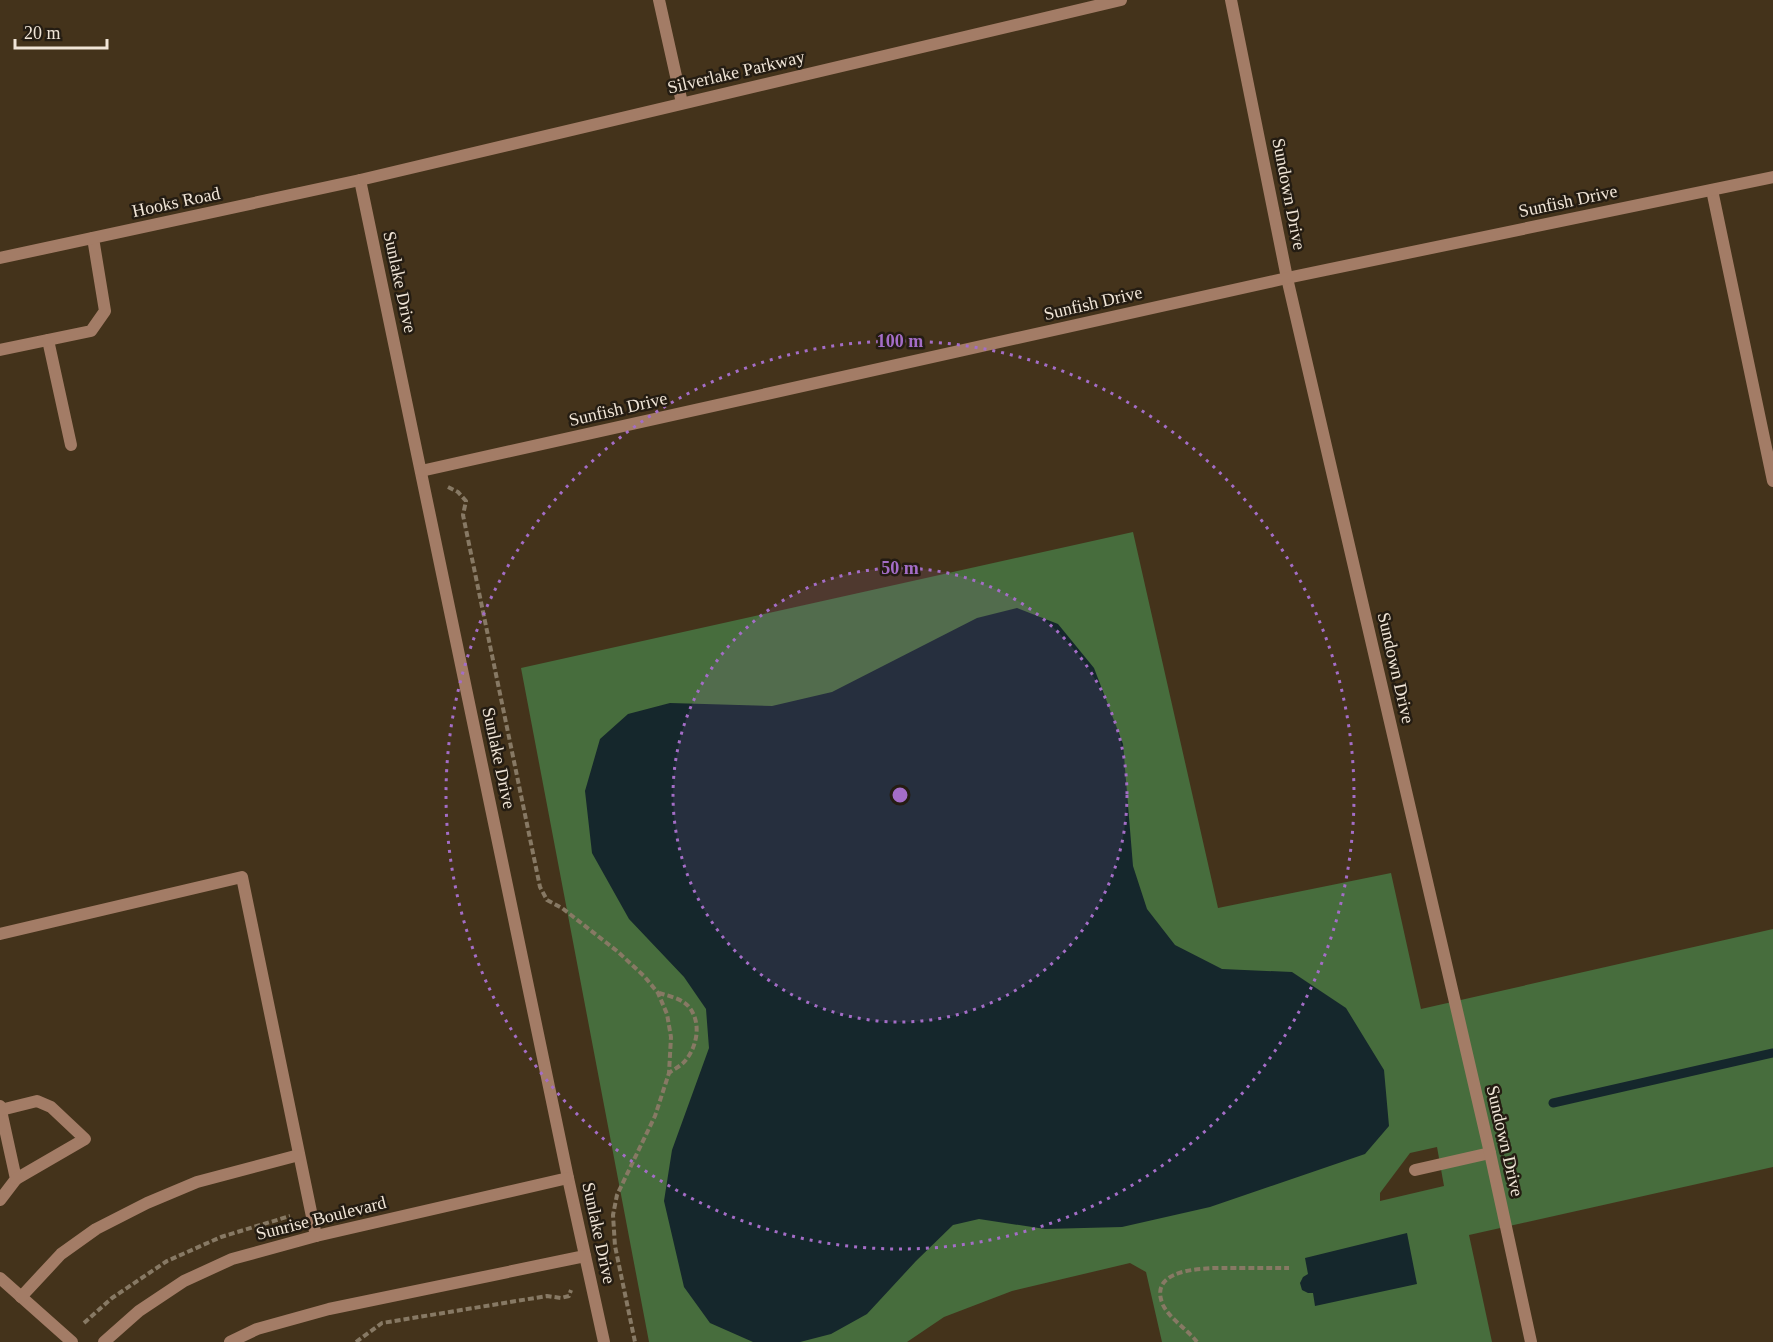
<svg xmlns="http://www.w3.org/2000/svg" width="1773" height="1342" font-family="Georgia,serif">
<style>
.green{fill:#476d3d;fill-rule:evenodd}
.water{fill:#15272c}
.lines{fill:none;stroke-linecap:round;stroke-linejoin:round}
.stream{stroke:#15272c;stroke-width:9}
.path{stroke:#877964;stroke-width:4;stroke-dasharray:6 3;stroke-linecap:butt}
.service{stroke:#a37c66;stroke-width:12}
.minor{stroke:#a37c66;stroke-width:12}
.tertiary{stroke:#a37c66;stroke-width:12}
.ring{fill:none;stroke:#a46dc7;stroke-width:3;stroke-dasharray:3 6}
.labels{text-anchor:middle;stroke-width:5;stroke-linejoin:round;paint-order:stroke}
.street-label{font-size:18px;fill:#f0e5d7;stroke:#241c12}
.centre{fill:#a46dc7;stroke:#241c12;stroke-width:3}
.ring-label{font-size:18px;text-anchor:middle;font-weight:bold;fill:#a46dc7;stroke:#241c12;stroke-width:5;stroke-linejoin:round;paint-order:stroke}
</style>
<rect width="100%" height="100%" fill="#44331b"/>
<path class="green" d="M1133 532 1218 908 1391 873 1421 1009 1773 929V1167L1469 1235 1492 1342H1162L1146 1272 1130 1263 1012 1291 944 1317 907 1342H649L521 668ZM1437 1147 1444 1186 1380 1201V1193L1410 1153Z"/>
<g class="water">
<polygon points="1017,608 1058,624 1094,668 1123,744 1133,866 1147,909 1175,945 1222,969 1292,972 1346,1008 1384,1070 1389,1126 1365,1154 1210,1207 1122,1227 1045,1229 979,1219 953,1225 916,1261 867,1314 831,1334 800,1342 753,1342 710,1323 684,1287 664,1201 672,1150 709,1048 706,1009 684,977 629,919 592,853 585,791 600,739 628,714 670,703 772,706 832,692 977,618"/>
<polygon points="1407,1233 1417,1284 1315,1306 1313,1293 1308,1293 1302,1290 1300,1283 1303,1277 1308,1274 1305,1258"/>
</g>
<g class="lines">
<polyline class="stream" points="1553,1103 1773,1053"/>
<g class="path">
<polyline points="448,487 458,492 466,501 463,515 540,887 547,900 562,908 617,951 644,976 658,993 667,1014 671,1037 669,1073 655,1116 617,1195 613,1215 615,1246 635,1342"/>
<path d="M659 993C669 996 683 999 689 1007 702 1023 697 1047 685 1061 681 1066 674 1069 669 1073"/>
<polyline points="84,1323 112,1298 167,1261 221,1237 290,1216"/>
<polyline points="356,1342 382,1323 547,1296 561,1298 569,1296 571,1290"/>
<path d="M1197 1342C1187 1329 1169 1318 1163 1305 1145 1264 1217 1268 1239 1268 1256 1268 1272 1268 1289 1268"/>
</g>
<g class="service">
<polyline points="48,340 71,445"/>
<polyline points="0,350 91,331 105,311 93,238"/>
<polyline points="0,934 242,877 316,1236"/>
<polyline points="0,1106 16,1179 0,1200"/>
<polyline points="1,1110 37,1101 51,1107 85,1139 16,1179"/>
<polyline points="1415,1170 1490,1153"/>
<polyline points="0,1278 72,1342"/>
<polyline points="21,1297 61,1254 96,1229 147,1203 197,1182 299,1155"/>
</g>
<g class="minor">
<polyline points="659,0 682,103"/>
<polyline points="1231,0 1287,278 1490,1153 1531,1342"/>
<polyline points="360,180 568,1178 604,1342"/>
<polyline points="1712,190 1773,481"/>
<polyline points="421,471 1287,278 1773,177"/>
<polyline points="104,1342 139,1311 184,1281 232,1259 316,1236 568,1178"/>
<polyline points="230,1342 257,1329 329,1309 585,1256"/>
</g>
<polyline class="tertiary" points="0,258 360,180 1121,0"/>
</g>
<circle cx="900" cy="795" r="227" fill="#a46dc7" fill-opacity=".12"/>
<g class="ring">
<circle cx="900" cy="795" r="227"/>
<circle cx="900" cy="795" r="454"/>
</g>
<g class="labels">
<g class="street-label">
<text transform="translate(736 72) rotate(-13)" y="6">Silverlake Parkway</text>
<text transform="translate(1289 194) rotate(79)" y="6">Sundown Drive</text>
<text transform="translate(1568 201) rotate(-12)" y="6">Sunfish Drive</text>
<text transform="translate(176 202) rotate(-12)" y="6">Hooks Road</text>
<text transform="translate(400 282) rotate(78)" y="6">Sunlake Drive</text>
<text transform="translate(1093 303) rotate(-13)" y="6">Sunfish Drive</text>
<text transform="translate(618 409) rotate(-13)" y="6">Sunfish Drive</text>
<text transform="translate(1396 668) rotate(77)" y="6">Sundown Drive</text>
<text transform="translate(499 758) rotate(78)" y="6">Sunlake Drive</text>
<text transform="translate(1505 1141) rotate(77)" y="6">Sundown Drive</text>
<text transform="translate(321 1218) rotate(-14)" y="6">Sunrise Boulevard</text>
<text transform="translate(599 1233) rotate(78)" y="6">Sunlake Drive</text>
</g>
</g>
<circle cx="900" cy="795" r="9" class="centre"/>
<g class="ring-label">
<text x="900" y="347">100 m</text>
<text x="900" y="574">50 m</text>
</g>
<path d="M15 39v9h92v-9" fill="none" stroke="#f0e5d7" stroke-width="3"/>
<text x="24" y="39" font-size="18" fill="#f0e5d7" stroke="#241c12" stroke-width="4.5" paint-order="stroke">20 m</text>
</svg>
